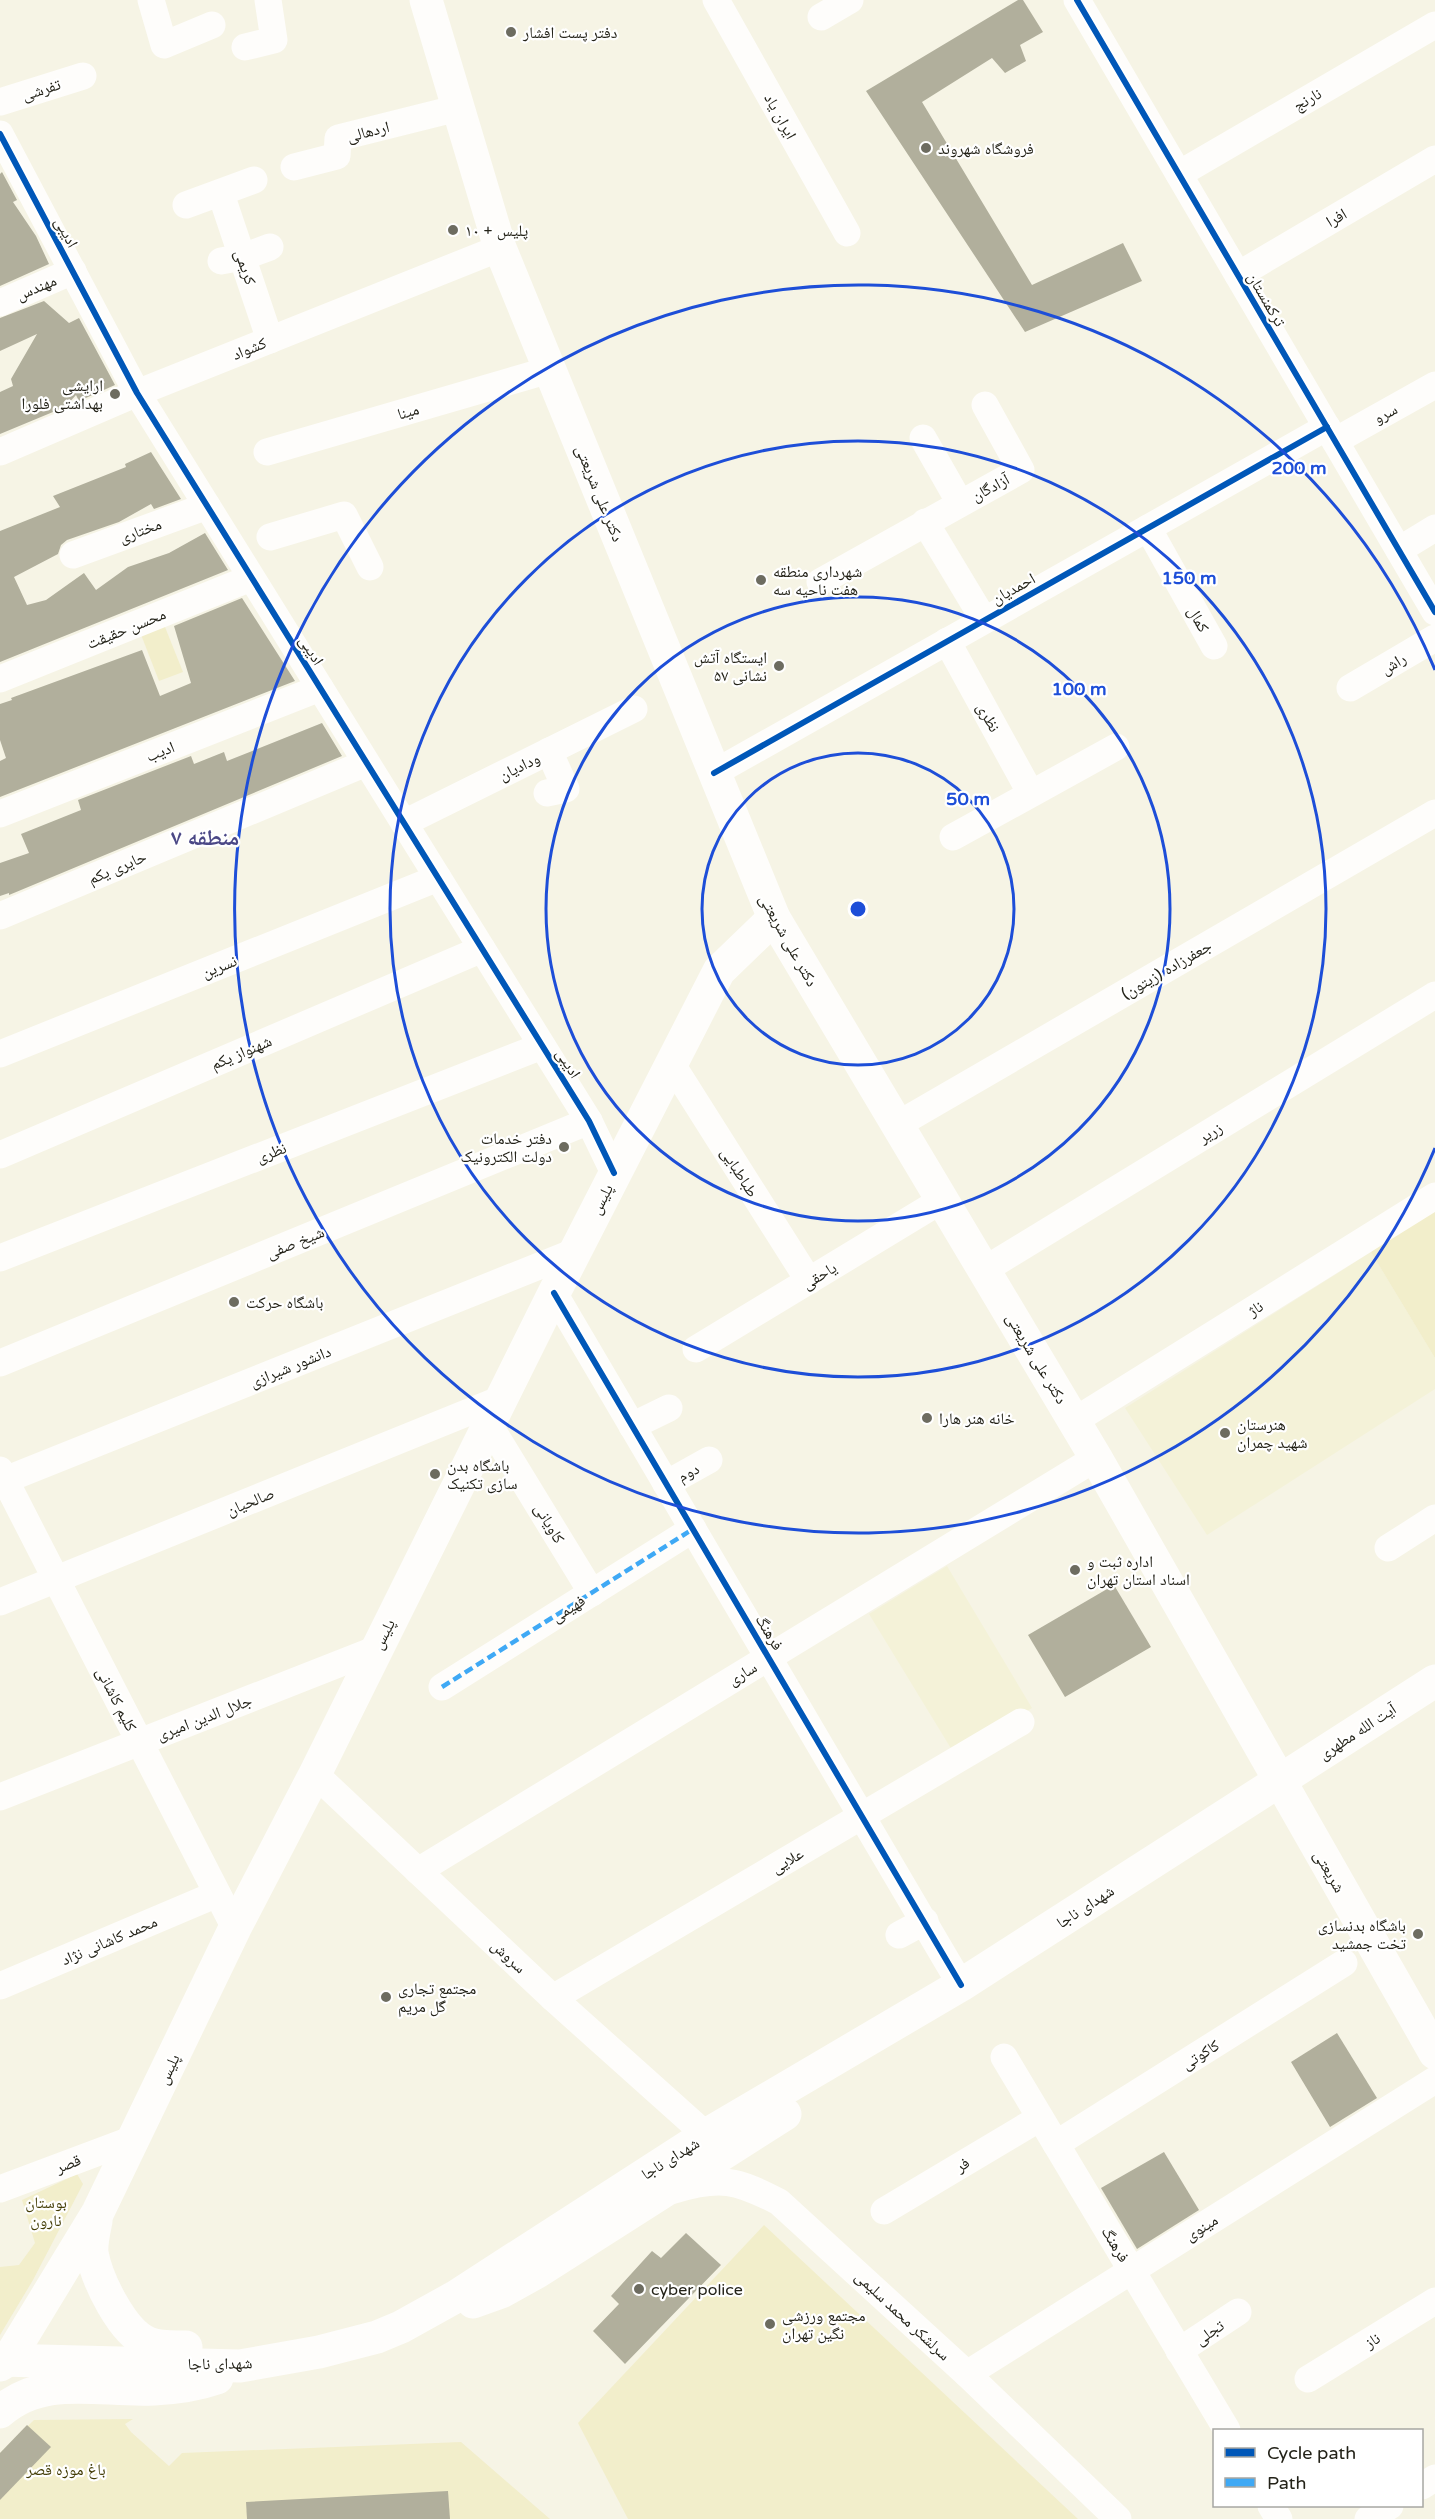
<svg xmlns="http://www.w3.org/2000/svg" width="1435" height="2519" font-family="'Varela Round','Noto Naskh Arabic',sans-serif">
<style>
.built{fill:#f4f2d8}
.green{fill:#f2eecb}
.building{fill:#b1af9c}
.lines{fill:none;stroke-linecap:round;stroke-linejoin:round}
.minor{stroke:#fefdfb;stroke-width:27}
.major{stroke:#fefdfb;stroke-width:33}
.quiet{stroke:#3fa9f5;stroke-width:4.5;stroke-dasharray:9 4.5;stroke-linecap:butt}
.cycleway-casing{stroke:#fff;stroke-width:10}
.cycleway{stroke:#0057b8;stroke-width:6}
.ring{fill:none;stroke:#1d4ed8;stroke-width:3}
.poi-dot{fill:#6d6c60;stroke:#fff;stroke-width:2}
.labels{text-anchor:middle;stroke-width:4.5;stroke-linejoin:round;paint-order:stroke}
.poi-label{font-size:16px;fill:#232218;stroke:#fff;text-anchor:start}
.street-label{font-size:16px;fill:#232218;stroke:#fff}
.park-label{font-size:16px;fill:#423c05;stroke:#fff}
.district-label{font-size:22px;font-weight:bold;fill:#4b4886;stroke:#fff}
.centre{fill:#1d4ed8;stroke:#fff;stroke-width:3}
.ring-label{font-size:18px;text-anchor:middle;font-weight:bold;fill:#1d4ed8;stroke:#fff;stroke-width:4.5;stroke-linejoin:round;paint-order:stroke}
</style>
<rect width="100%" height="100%" fill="#f6f4e5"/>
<g class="built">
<polygon points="1371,1252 1435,1358 1435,1389 1207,1535 1125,1408"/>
<polygon points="947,1566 1032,1708 955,1755 869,1614"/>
</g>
<g class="green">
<polygon points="163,622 183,672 159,681 140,632"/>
<polygon points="1435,1204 1435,1358 1371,1252"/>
<polygon points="77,2174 83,2184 33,2280 0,2335 0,2267 19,2265 35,2243 22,2200"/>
<polygon points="764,2225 1078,2519 628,2519 578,2423"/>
<polygon points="133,2419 125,2424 131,2432 169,2466 182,2453 461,2442 550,2519 0,2519 0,2453 34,2420"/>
</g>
<g class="building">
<polygon points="1018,0 1023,0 1043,32 1020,45 1026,61 1005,73 992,58 922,102 1032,285 1123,243 1142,281 1025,332 866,91"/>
<polygon points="2,172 17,200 13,202 36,236 49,264 0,286 0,174"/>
<polygon points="44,301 69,323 79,318 115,385 79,401 76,395 65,407 0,434 0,392 13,386 11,379 37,334 0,351 0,318"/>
<polygon points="151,452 181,499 154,509 151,504 119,522 67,540 61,545 58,554 14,577 27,605 46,600 84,573 96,590 128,567 169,553 205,533 228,570 0,662 0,531 60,507 53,496 126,467 125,464"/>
<polygon points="242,598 295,681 0,797 0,761 6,758 0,740 0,704 12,700 11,698 142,650 160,696 191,683 174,626"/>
<polygon points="322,723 342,756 9,895 9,893 0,896 0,863 29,853 21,834 81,810 78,800 191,756 194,764 224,752 227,761"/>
<polygon points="1114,1585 1151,1647 1065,1697 1028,1635"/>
<polygon points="1337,2033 1377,2098 1330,2127 1291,2062"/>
<polygon points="1164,2152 1199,2210 1137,2249 1101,2188"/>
<polygon points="686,2233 721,2265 625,2364 593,2331 619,2304 611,2296 652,2251 661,2258"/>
<polygon points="27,2425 51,2447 0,2500 0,2453"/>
<polygon points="448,2491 450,2519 247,2519 246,2502"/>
</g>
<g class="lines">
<g class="minor">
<polyline points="151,0 164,45 212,25"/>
<polyline points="716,0 847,233"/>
<polyline points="1077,0 1435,612"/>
<polyline points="821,17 850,0"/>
<polyline points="245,47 274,40 268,0"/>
<polyline points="0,102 83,76"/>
<polyline points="0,134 137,393 589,1121 614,1173"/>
<polyline points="294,167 337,156 338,138 458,108"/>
<polyline points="1179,174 1435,25"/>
<polyline points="221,194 270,340"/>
<polyline points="186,205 254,180"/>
<polyline points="221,261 243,257 270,247"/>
<polyline points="1238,275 1435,159"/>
<polyline points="0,303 73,271"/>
<polyline points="923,438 960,503"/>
<polyline points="1335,441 1435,385"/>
<polyline points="0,452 137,393 500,248"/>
<polyline points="267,452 549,370"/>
<polyline points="925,522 984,620"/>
<polyline points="1148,528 1214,646"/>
<polyline points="270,537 344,515 370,567"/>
<polyline points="1399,550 1435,528"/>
<polyline points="73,555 207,506"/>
<polyline points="820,582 1021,470 985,405"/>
<polyline points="947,641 1030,792"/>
<polyline points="0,679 251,578"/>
<polyline points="1350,688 1435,638"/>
<polyline points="714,773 1327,427"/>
<polyline points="547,793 566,789 549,751"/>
<polyline points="0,814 320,688"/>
<polyline points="404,823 634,709"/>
<polyline points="953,837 1116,747"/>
<polyline points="0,916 366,763"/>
<polyline points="0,1054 438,878"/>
<polyline points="671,1063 809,1281"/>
<polyline points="897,1125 1435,813"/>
<polyline points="0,1155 482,949"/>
<polyline points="0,1258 542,1046"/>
<polyline points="984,1270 1435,995"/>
<polyline points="554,1293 961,1985"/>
<polyline points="696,1349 942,1200"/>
<polyline points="0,1363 589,1121"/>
<polyline points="1074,1421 1435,1196"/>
<polyline points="488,1423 592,1593"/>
<polyline points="632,1426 669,1408"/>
<polyline points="0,1470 235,1928"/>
<polyline points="0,1482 574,1252"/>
<polyline points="666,1484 709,1460"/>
<polyline points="1388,1548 1435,1518"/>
<polyline points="0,1602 501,1399"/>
<polyline points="442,1687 693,1529"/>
<polyline points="315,1774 553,1998 706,2135"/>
<polyline points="0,1797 374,1650"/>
<polyline points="418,1871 1096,1458"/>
<polyline points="899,1935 925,1921"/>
<polyline points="0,1986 217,1894"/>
<polyline points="553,1998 1021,1722"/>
<polyline points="1004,2057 1227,2430"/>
<polyline points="1056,2144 1344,1963"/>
<polyline points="0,2189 136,2138"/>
<path d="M674 2190C720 2176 737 2180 779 2202L967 2374 1118 2519"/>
<polyline points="884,2211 1040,2118"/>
<polyline points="1179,2351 1238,2312"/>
<polyline points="967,2374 1435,2080"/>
<polyline points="1308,2379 1435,2301"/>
<polyline points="1422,2486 1435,2478"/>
<polyline points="1271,2506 1279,2519"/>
<polyline points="1368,2519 1390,2506"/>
</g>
<g class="major">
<polyline points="426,0 500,248 774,918 1096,1458 1435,2053"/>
<path d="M96 2221C94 2231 91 2243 92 2253 97 2280 122 2332 148 2343 160 2348 173 2347 186 2347"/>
<polyline points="473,2302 501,2292 537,2272 785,2114"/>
<polyline points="0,2360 240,2366 319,2352 377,2337 401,2327 455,2297 706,2135 961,1985 1435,1681"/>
<polyline points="0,2365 8,2360 98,2212 235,1928 315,1774 554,1293 719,971 774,918"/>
<path d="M0 2412C44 2373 101 2392 154 2389 176 2388 197 2385 217 2378"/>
</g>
<polyline class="quiet" points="442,1687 693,1529"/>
<g class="cycleway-casing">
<g id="cycleway">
<polyline points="1077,0 1435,612"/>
<polyline points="0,134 137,393 589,1121 614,1173"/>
<polyline points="714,773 1327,427"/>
<polyline points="554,1293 961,1985"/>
</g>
</g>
<use href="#cycleway" class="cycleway"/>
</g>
<g class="ring">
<circle cx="858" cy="909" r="156"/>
<circle cx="858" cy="909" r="312"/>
<circle cx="858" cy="909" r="468"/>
<path d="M1435 1148A624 624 0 1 1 1435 670"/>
</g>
<g class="poi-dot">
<circle cx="511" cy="32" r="6"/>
<circle cx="926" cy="148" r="6"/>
<circle cx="453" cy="230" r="6"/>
<circle cx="115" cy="394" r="6"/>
<circle cx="761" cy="580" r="6"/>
<circle cx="779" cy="666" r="6"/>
<circle cx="564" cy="1147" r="6"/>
<circle cx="234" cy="1302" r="6"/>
<circle cx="927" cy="1418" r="6"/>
<circle cx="1225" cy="1433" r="6"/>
<circle cx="435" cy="1474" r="6"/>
<circle cx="1075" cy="1570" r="6"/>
<circle cx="1418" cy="1934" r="6"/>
<circle cx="386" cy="1997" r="6"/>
<circle cx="639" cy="2289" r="6"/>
<circle cx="770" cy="2324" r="6"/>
</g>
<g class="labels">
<g class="poi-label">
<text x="523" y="38">دفتر پست افشار</text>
<text x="938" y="154">فروشگاه شهروند</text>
<text x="465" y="236">پلیس + ۱۰</text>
<text x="103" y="391" text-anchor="end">ارایشی<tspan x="103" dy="18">بهداشتی فلورا</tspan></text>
<text x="773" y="577">شهرداری منطقه<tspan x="773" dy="18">هفت ناحیه سه</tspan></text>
<text x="767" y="663" text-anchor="end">ایستگاه آتش<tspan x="767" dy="18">نشانی ۵۷</tspan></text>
<text x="552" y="1144" text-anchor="end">دفتر خدمات<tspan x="552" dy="18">دولت الکترونیک</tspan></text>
<text x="246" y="1308">باشگاه حرکت</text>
<text x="939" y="1424">خانه هنر هارا</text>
<text x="1237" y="1430">هنرستان<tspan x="1237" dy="18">شهید چمران</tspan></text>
<text x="447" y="1471">باشگاه بدن<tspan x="447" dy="18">سازی تکنیک</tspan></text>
<text x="1087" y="1567">اداره ثبت و<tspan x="1087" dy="18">اسناد استان تهران</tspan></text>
<text x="1406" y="1931" text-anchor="end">باشگاه بدنسازى<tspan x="1406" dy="18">تخت جمشيد</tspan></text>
<text x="398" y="1994">مجتمع تجاری<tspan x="398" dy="18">گل مریم</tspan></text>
<text x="651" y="2295">cyber police</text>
<text x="782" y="2321">مجتمع ورزشی<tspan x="782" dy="18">نگین تهران</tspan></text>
</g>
<g class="street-label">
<text transform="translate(41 89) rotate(-18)" y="6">تفرشی</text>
<text transform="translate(1307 99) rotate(-30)" y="6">نارنج</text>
<text transform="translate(781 116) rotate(61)" y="6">ایران یاد</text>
<text transform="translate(368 131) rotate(-14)" y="6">اردهالی</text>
<text transform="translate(1336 217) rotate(-30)" y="6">افرا</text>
<text transform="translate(67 232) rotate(62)" y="6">ادیبی</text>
<text transform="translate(246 267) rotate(71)" y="6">کریمی</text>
<text transform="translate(36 287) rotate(-23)" y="6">مهندس</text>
<text transform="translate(1267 299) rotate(60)" y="6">ترکمنستان</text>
<text transform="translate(249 348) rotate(-22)" y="6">کشواد</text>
<text transform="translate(408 411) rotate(-16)" y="6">مینا</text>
<text transform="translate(1385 413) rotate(-29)" y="6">سرو</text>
<text transform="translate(990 487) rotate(-28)" y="6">آزادگان</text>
<text transform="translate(600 493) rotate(68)" y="6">دکتر علی شریعتی</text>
<text transform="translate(140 530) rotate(-20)" y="6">مختاری</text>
<text transform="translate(1013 588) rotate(-29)" y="6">احمدیان</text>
<text transform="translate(1199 619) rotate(61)" y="6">کمال</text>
<text transform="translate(126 628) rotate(-22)" y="6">محسن حقیقت</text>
<text transform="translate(312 650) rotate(58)" y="6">ادیبی</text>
<text transform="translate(1393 663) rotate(-31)" y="6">راش</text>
<text transform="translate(989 717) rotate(61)" y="6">نظری</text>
<text transform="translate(160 751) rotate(-22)" y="6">ادیب</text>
<text transform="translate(519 766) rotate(-26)" y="6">ودادیان</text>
<text transform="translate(117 867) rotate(-23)" y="6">حایری یکم</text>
<text transform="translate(789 940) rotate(61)" y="6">دکتر علی شریعتی</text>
<text transform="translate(219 966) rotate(-22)" y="6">نسرین</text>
<text transform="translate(1166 969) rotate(-30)" y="6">جعفرزاده (زیتون)</text>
<text transform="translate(241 1052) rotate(-23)" y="6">شهنواز یکم</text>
<text transform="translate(569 1063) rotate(58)" y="6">ادیبی</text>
<text transform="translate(1210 1132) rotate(-31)" y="6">زریر</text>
<text transform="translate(271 1152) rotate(-21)" y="6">نظری</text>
<text transform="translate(740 1172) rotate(58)" y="6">طباطبایی</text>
<text transform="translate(601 1199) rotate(-63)" y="6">پلیس</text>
<text transform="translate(295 1242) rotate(-22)" y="6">شیخ صفی</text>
<text transform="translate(819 1275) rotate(-31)" y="6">یاحقی</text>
<text transform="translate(1255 1308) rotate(-32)" y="6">ناژ</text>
<text transform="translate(1037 1358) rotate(59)" y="6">دکتر علی شریعتی</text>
<text transform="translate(290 1366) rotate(-22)" y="6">دانشور شیرازی</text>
<text transform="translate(688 1472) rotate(-29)" y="6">دوم</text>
<text transform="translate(250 1501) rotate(-22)" y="6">صالحیان</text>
<text transform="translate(550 1523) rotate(59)" y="6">کاویانی</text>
<text transform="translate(568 1608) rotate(-32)" y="6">فهیمی</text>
<text transform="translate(770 1632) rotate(59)" y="6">فرهنگ</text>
<text transform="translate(383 1634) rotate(-63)" y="6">پلیس</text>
<text transform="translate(742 1673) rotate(-31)" y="6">ساری</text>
<text transform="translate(117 1699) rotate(63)" y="6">کلیم کاشانی</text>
<text transform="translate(204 1717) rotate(-21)" y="6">جلال الدین امیری</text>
<text transform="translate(1357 1731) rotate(-33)" y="6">آیت الله مطهری</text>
<text transform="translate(787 1860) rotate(-30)" y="6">علایی</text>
<text transform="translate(1330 1871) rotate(60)" y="6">شریعتی</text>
<text transform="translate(1085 1906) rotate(-33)" y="6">شهدای ناجا</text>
<text transform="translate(109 1940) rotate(-23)" y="6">محمد کاشانی نژاد</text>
<text transform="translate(509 1956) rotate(43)" y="6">سروش</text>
<text transform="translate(1200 2054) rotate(-32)" y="6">کاکوتی</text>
<text transform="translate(168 2069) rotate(-65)" y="6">پلیس</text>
<text transform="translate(670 2158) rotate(-32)" y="6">شهدای ناجا</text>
<text transform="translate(68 2163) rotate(-21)" y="6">قصر</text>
<text transform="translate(962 2164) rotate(-31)" y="6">فر</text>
<text transform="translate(1201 2227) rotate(-32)" y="6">مینوی</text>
<text transform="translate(1116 2244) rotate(59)" y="6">فرهنگ</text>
<text transform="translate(903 2315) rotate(43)" y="6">سرلشکر محمد سلیمی</text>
<text transform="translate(1209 2332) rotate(-34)" y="6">تجلی</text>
<text transform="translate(1372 2340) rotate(-32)" y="6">ناز</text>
<text transform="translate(220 2363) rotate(-1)" y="6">شهدای ناجا</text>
</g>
<g class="park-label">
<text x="46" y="2208">بوستان<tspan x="46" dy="18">نارون</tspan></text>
<text x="66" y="2475">باغ موزه قصر</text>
</g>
<g class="district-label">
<text x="205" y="845">منطقه ۷</text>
</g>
</g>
<circle cx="858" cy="909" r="9" class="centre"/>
<g class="ring-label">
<text x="1299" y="474">200 m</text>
<text x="1189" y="584">150 m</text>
<text x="1079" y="695">100 m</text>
<text x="968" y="805">50 m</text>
</g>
<rect x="1213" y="2429" width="210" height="78" fill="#ffffff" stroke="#a7a7a3" stroke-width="1.5"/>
<rect x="1225" y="2448" width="30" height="9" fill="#0057b8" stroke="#a7a7a3" stroke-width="1.5"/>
<text x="1267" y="2459" font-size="18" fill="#232218">Cycle path</text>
<rect x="1225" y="2478" width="30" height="9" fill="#3fa9f5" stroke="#a7a7a3" stroke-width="1.5"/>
<text x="1267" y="2489" font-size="18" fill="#232218">Path</text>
</svg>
